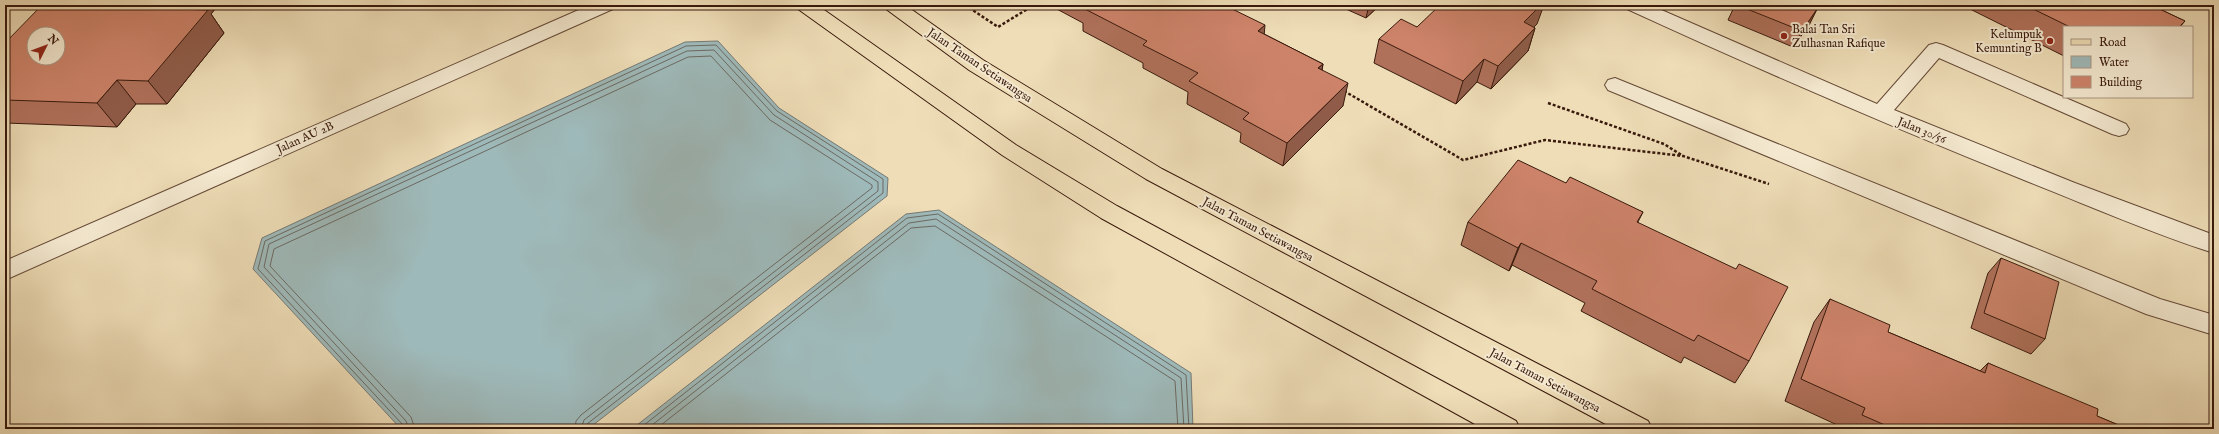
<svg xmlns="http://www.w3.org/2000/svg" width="2219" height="434" font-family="'IM FELL English',serif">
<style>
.water{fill:#9eb9b9;stroke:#757974}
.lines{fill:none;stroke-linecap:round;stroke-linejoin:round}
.shore{stroke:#6b6962;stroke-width:1}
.minor-casing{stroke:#664a37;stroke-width:2}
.major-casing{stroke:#38190c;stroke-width:2}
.path{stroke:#38190c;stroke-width:2.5;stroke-dasharray:3 2;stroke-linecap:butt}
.minor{fill:#f4e9d0;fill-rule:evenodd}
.major{fill:#eeddb7;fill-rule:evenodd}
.wall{fill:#b0715b;stroke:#38190c}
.shaded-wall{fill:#905c4a;stroke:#38190c}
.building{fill:#cd836a;stroke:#38190c;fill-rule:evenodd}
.poi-dot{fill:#8f2418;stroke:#f4e9d0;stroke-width:1.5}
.labels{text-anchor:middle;stroke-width:4;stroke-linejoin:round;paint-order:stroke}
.poi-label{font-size:12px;fill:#38190c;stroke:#f4e9d0;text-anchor:start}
.street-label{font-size:12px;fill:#38190c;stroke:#f4e9d0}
</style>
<rect width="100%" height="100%" fill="#eeddb7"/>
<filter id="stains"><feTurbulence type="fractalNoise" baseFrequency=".005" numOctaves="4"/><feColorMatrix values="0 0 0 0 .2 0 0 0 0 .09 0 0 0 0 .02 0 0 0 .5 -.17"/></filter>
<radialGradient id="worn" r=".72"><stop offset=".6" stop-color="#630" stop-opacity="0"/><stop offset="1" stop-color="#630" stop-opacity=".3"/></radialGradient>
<g class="water">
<polygon points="718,41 779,108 888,178 887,196 588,429 401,429 253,269 262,238 685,42"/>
<polygon points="939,210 1191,373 1193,429 632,429 906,214"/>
</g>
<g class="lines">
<g class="shore">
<polyline points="404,429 403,425 258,269 265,241 686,46 716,45 777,111 883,179 883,193 587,424 586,429"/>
<polyline points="409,429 406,421 264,267 269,244 687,51 714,50 774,115 878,182 878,191 584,420 581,429"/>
<polyline points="415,429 411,417 270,266 274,249 688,57 711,56 770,120 872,185 872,188 581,415 576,421 575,429"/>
<polyline points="639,429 907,218 938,214 1186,375 1189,429"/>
<polyline points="647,429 909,223 936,219 1181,378 1184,429"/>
<polyline points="656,429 911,228 935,226 1175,381 1178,429"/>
</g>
<g class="minor-casing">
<g id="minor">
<polygon points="590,5 615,5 613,9 5,280 5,261"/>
<path d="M1625 5H1650L1877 104 1929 45 1936 43 1943 45 2126 124 2129 129 2126 134 2119 136 2112 134 1939 58 1894 110 2075 183 2214 235V253C2151 233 2090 206 2029 182 1894 128 1760 70 1627 9Z"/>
<polygon points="1615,78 2160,299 2214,315 2214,335 2146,314 1608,90 1605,85 1608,80"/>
</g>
</g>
<g class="major-casing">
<g id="major">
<polygon points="796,5 817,5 1016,145 1117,206 1516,421 1520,429 1484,429 1101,218 1002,155 798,9"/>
<polygon points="884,5 905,5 983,60 1162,169 1648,421 1652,429 1615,429 1146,179 969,70 886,9"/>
</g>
</g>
<g class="path">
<polyline points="965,5 998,27 1034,5"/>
<polyline points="1344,91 1463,160 1545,140 1683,156 1769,184"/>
<polyline points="1548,103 1664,144 1683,156"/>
</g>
<use href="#minor" class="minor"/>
<use href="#major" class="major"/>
</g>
<g class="wall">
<polygon points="1053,5 1224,5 1264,34 1323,64 1322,70 1343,106 1283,166 1240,142 1241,133 1187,104 1188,92 1143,68 1143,63 1083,31 1083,23 1053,7"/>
<polygon points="1337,5 1380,5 1366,18"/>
<polygon points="1735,5 1737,5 1817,9 1809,25 1793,47 1728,20"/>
<polygon points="1962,5 2151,5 2185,21 2180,27 2064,27 2064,56"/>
<polygon points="63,6 215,9 211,14 224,33 167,104 136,104 117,127 5,123 5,43"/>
<polygon points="1537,24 1534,27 1535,28 1528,51 1491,89 1477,82 1456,104 1374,63 1379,39 1417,27"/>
<polygon points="1566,183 1643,212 1638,222 1749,361 1735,383 1684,357 1681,363 1581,311 1585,303 1512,265 1509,271 1461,245 1468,222"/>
<polygon points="2001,258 2045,339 2031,354 1971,328 1988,273"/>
<polygon points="1830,299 1888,332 1980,371 1988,363 2097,416 2128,429 1846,429 1785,401 1814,322"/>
</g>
<g class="shaded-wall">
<polygon points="182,5 212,5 215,9 211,14 224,33 167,104 148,81 178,9"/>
<polygon points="1369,5 1380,5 1366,18"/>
<polygon points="1541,5 1544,5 1537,24 1516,45 1524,22"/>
<polygon points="1817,9 1809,25 1793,47 1802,31"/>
<polygon points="1265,25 1263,48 1258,31"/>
<polygon points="1535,28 1528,51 1491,89 1498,66"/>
<polygon points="1484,59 1477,82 1456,104 1463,81"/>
<polygon points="1323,64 1319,87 1318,68"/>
<polygon points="117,80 136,104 117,127 97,103"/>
<polygon points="1348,83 1343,106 1283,166 1287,143"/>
<polygon points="1521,243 1512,265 1509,271 1518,248"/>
</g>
<g class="building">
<path d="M42 5 63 6 64 5H182L178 9 208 10 148 81 117 80 97 103 5 100V43ZM34 34H58V58H34Z"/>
<polygon points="1087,5 1224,5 1265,25 1258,31 1323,64 1318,68 1348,83 1287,143 1243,119 1249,113 1189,81 1198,73 1143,45 1147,41 1083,8"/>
<polygon points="1440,5 1541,5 1524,22 1535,28 1498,66 1484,59 1463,81 1379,39 1401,19 1417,27"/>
<polygon points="1737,5 1807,5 1817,9 1802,31"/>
<polygon points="2025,5 2151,5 2185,21 2179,27 2070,27"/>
<polygon points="1518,160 1566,183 1570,177 1643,212 1637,222 1736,269 1739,264 1788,287 1749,361 1698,335 1694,341 1592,289 1597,281 1521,243 1518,248 1468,222"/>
<polygon points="2001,258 2059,282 2045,339 1984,313"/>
<polygon points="1830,299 1890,325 1888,332 1985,373 1988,363 2098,409 2097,416 2128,429 1894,429 1862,415 1865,408 1801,379"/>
</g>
<g class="poi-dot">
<circle cx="1784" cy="36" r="4"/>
<circle cx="2050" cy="41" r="4"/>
</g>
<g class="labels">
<g class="poi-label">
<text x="1792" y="33">Balai Tan Sri<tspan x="1792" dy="14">Zulhasnan Rafique</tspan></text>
<text x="2042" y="38" text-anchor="end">Kelumpuk<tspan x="2042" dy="14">Kemunting B</tspan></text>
</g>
<g class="street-label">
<text transform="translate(980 65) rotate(34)" y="4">Jalan Taman Setiawangsa</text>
<text transform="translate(1922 130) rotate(22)" y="4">Jalan 30/56</text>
<text transform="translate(305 137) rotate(-24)" y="4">Jalan AU 2B</text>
<text transform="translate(1258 229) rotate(28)" y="4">Jalan Taman Setiawangsa</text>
<text transform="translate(1545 380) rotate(28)" y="4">Jalan Taman Setiawangsa</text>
</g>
</g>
<rect width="2219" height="434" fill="none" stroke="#eeddb7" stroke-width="20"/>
<rect x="6" y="6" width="2207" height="422" fill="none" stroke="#38190c" stroke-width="2"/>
<rect x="10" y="10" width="2199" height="414" fill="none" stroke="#38190c"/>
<rect x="2063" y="26" width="130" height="72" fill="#f4e9d0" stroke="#a99682"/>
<rect x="2071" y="39" width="20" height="6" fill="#eeddb7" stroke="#a99682"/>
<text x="2099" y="46" font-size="12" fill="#38190c">Road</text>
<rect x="2071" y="56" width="20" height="12" fill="#9eb9b9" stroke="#a99682"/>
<text x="2099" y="66" font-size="12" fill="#38190c">Water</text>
<rect x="2071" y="76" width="20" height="12" fill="#cd836a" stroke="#a99682"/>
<text x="2099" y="86" font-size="12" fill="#38190c">Building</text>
<g transform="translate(46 46) rotate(48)"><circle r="19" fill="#f4e9d0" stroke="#a99682"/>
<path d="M0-3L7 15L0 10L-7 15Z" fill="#8f2418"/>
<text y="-6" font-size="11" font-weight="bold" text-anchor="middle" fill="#38190c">N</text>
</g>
<rect width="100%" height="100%" filter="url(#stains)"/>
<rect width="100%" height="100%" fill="url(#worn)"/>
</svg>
